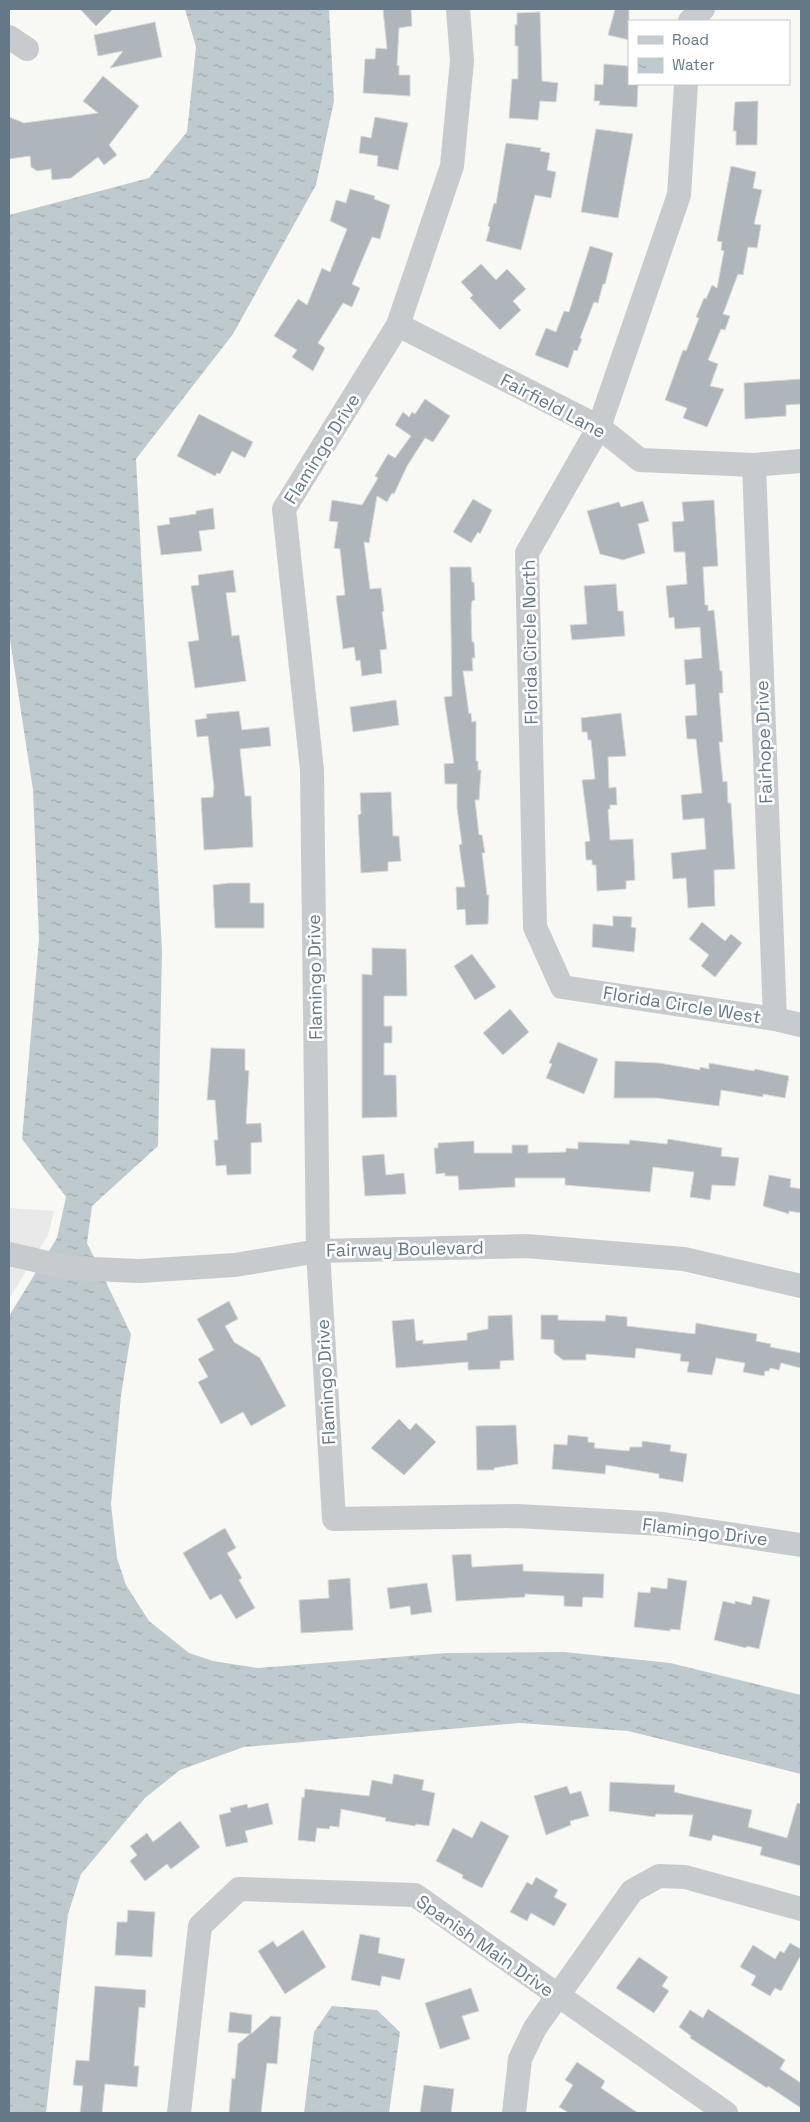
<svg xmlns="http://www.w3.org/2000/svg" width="810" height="2122" font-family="'Space Grotesk',sans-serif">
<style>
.built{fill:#e8e9e8}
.water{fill:url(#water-ripples)}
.building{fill:#aeb6bc;stroke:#d9d9d7}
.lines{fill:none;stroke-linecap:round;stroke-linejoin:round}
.minor{stroke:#c7cbce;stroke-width:24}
.labels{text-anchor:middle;stroke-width:5;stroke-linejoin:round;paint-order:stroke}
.street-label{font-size:18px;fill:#657887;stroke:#fff}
</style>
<defs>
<pattern id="water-ripples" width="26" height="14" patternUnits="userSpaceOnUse" patternTransform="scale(1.25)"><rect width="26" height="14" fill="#bfcace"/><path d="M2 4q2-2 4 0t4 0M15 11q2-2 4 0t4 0" fill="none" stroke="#9fa9ad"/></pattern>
</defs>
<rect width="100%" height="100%" fill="#f8f8f4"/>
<g class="built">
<polygon points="9,1208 54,1211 48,1235 38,1251 9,1244"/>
<polygon points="9,1264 28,1268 9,1299"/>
</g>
<g class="water">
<polygon points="185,9 329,9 334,101 316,185 233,334 136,459 162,951 158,1146 92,1206 87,1243 131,1334 121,1395 111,1504 117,1558 126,1585 149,1621 189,1653 213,1661 258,1668 447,1653 564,1652 670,1663 801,1695 801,1774 628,1731 520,1723 244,1747 180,1770 145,1798 81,1874 68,1914 46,2113 9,2113 9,1316 57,1238 66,1197 22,1139 39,939 33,790 9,633 9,215 149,178 187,132 196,47"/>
<polygon points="332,2006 377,2010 400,2032 389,2113 304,2113 314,2032"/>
</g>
<g class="building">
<polygon points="80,9 113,9 96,26"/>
<polygon points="383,9 411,9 412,26 399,28 397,66 399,65 399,75 410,75 410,96 363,93 365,59 375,59 376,48 387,49"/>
<polygon points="615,9 629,9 629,40 608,35"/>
<polygon points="540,12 542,81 558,83 556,102 540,101 538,120 509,118 512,79 518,79 518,46 515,46 515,24 517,25 517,13"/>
<polygon points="155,22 162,57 110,68 123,51 98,56 94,35"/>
<polygon points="604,64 629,66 629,84 638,84 637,107 599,105 600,101 594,101 595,84 603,85"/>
<polygon points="103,76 139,106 109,145 117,155 104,165 98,157 71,178 52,180 51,169 37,171 31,167 30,156 9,159 9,117 24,123 98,113 83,101"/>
<polygon points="758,101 757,145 736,145 736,131 733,131 735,102"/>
<polygon points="375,117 408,123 398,170 377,166 378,156 359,153 361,136 371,138"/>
<polygon points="596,129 633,134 618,218 581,212"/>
<polygon points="506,143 541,148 540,151 550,153 547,170 556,172 551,198 535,195 521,250 486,241 490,227 488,226 494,203 496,204"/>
<polygon points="731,166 756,172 753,188 762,190 754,224 761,225 757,248 748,247 743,275 738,274 723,314 730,316 725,330 721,329 708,360 718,364 710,386 724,389 707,427 683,418 687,408 665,400 683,350 686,351 699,318 696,317 704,298 706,299 712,285 717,288 724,251 721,250 722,242 717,241"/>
<polygon points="350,189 375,196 374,199 390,205 380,239 372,237 352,284 360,288 352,307 343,303 318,343 325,348 313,371 292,357 297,350 274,336 298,299 307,305 322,268 330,272 347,229 330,221 336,200 346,203"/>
<polygon points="590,246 613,253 605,284 603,284 598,303 594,302 580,338 582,339 577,351 574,350 568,368 535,355 546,328 556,332 564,311 569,312"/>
<polygon points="481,264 496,280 507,269 526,289 513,301 521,310 500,330 470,298 473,295 461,282"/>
<polygon points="801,379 801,404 786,405 786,416 745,419 744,383"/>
<polygon points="425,399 450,416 433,442 425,438 407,466 394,494 392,493 387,502 377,496 369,543 364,542 370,589 381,588 384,611 382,612 387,649 380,650 382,673 362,676 360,660 356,661 354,647 343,649 336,596 345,595 340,549 334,548 338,522 329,521 332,500 362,505 378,478 375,476 388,454 395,458 411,436 395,425 403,412 409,417 412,412 415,414"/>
<polygon points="199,414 253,442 245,458 232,451 220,474 217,473 215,476 177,456"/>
<polygon points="473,499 492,510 480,534 478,532 471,543 453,532"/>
<polygon points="714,500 718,566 703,567 705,605 708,605 708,611 714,610 720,671 722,671 723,693 719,693 723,742 719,742 723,782 727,781 728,803 731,803 735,869 714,870 715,906 688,908 686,878 673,879 671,853 706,849 704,818 683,820 681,795 702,793 696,739 687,739 685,716 697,715 695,684 686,685 684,660 702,658 700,627 675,629 674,617 669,618 666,586 687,584 685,552 674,552 672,522 684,521 682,502"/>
<polygon points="643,501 649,521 638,524 645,553 623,560 600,554 587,511 619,502 621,507"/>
<polygon points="213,508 215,529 199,531 202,551 161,555 157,526 170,524 169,518 196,514 196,511"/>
<polygon points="450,567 471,567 472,582 474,582 475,600 472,601 471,611 472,642 474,642 475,658 472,658 473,671 463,671 469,714 471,713 472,722 476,721 476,761 478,761 478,770 481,770 479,800 475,800 479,835 482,835 485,853 482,853 487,895 489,895 488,924 466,925 465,909 457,910 456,887 465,887 459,845 462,844 457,808 457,784 445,784 444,764 454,763 444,697 452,696"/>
<polygon points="233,570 236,592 226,593 232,636 239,635 246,681 195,688 188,642 199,640 191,586 199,585 198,575"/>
<polygon points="616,584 618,611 623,611 625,636 572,640 570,625 587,624 584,586"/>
<polygon points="396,700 399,725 353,732 350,707"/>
<polygon points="239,711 242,730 269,727 271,746 240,749 245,796 251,796 253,847 204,850 201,798 213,797 214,787 208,736 197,737 195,720 207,718 206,714"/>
<polygon points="621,713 626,756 608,757 609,788 616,787 617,805 610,805 610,809 608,809 610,840 633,839 635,880 626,881 626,889 597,891 596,865 592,865 592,860 586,860 585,842 590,841 582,780 595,779 591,740 588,740 587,732 582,732 581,718"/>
<polygon points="391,792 393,836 399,836 401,861 388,862 388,871 361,873 358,815 361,814 360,793"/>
<polygon points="229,883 250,883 250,903 264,903 264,928 215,928 213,885"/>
<polygon points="613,916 632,917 631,927 636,928 634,952 592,947 593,924 613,926"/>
<polygon points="702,922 725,941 731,934 742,943 715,977 701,966 709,955 689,939"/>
<polygon points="372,948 406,949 407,996 384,996 384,1026 392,1026 392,1043 384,1043 384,1075 396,1075 397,1117 362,1118 362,974 372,975"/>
<polygon points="472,954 496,987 475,1000 454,966"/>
<polygon points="510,1009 529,1032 503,1055 483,1033"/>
<polygon points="558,1042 598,1059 584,1094 546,1078 552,1064 549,1063"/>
<polygon points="211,1048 245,1049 245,1070 249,1071 246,1124 261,1123 262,1142 251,1143 251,1174 227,1175 226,1165 216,1166 214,1140 218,1140 215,1100 207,1100"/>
<polygon points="615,1061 659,1063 700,1070 700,1067 709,1069 709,1063 754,1071 755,1069 789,1076 785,1098 763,1094 763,1097 721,1090 719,1106 657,1098 614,1098"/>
<polygon points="668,1139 722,1148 721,1156 739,1158 735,1186 712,1185 710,1200 690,1197 694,1172 653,1167 650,1192 565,1185 565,1178 515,1178 515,1187 459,1190 458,1176 445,1176 445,1173 436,1174 434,1148 438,1148 438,1143 474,1141 474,1153 512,1153 512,1145 528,1145 528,1153 566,1152 566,1148 578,1149 578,1142 629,1144 630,1140 667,1144"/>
<polygon points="384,1154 386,1175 404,1173 406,1194 365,1196 362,1156"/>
<polygon points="769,1175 791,1179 790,1187 801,1189 801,1213 789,1211 789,1214 763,1206"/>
<polygon points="229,1301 238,1319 225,1326 234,1342 260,1358 286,1406 251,1426 243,1412 221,1424 198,1382 208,1377 198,1359 214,1350 197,1319"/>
<polygon points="512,1315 514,1360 500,1361 500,1369 468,1370 468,1362 396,1368 392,1321 414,1319 416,1341 423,1340 423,1344 467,1340 467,1333 488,1329 488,1316"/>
<polygon points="541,1315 558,1315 558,1320 605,1321 606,1315 627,1317 627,1326 695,1334 696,1323 757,1334 756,1341 771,1344 770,1347 801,1353 801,1368 781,1363 779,1370 770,1368 769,1371 765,1371 764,1376 743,1372 745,1363 716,1358 712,1375 687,1372 689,1362 680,1361 681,1354 636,1348 635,1358 586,1354 586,1360 563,1360 554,1353 554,1340 541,1339"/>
<polygon points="399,1419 410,1430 416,1423 436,1442 404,1475 371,1448"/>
<polygon points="516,1425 518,1464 494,1468 494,1470 477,1470 476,1426"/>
<polygon points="568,1435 588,1437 588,1442 595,1443 594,1448 629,1451 630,1447 642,1447 642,1441 671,1445 670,1451 687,1454 683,1482 659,1478 659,1474 606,1465 605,1474 552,1469 554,1444 567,1445"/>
<polygon points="225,1528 236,1548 227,1553 242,1578 239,1580 255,1608 236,1619 221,1594 210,1600 183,1553"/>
<polygon points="471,1554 472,1567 523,1564 523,1571 604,1574 603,1598 583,1597 582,1607 564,1606 564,1596 525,1594 525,1597 456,1601 452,1555"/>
<polygon points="350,1578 353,1630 301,1633 299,1600 329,1598 328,1580"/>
<polygon points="668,1578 687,1581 680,1630 670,1629 670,1631 634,1627 638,1592 650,1593 651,1587 667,1589"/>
<polygon points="427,1583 432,1612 411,1615 410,1606 390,1609 387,1588"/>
<polygon points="753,1596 770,1600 759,1649 747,1646 746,1648 714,1640 723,1601 735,1604 735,1601 751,1605"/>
<polygon points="394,1774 424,1780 422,1790 435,1793 429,1826 416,1824 415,1826 385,1821 386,1818 341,1809 339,1827 330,1826 329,1829 317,1828 315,1842 298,1840 302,1797 304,1798 305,1789 369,1796 372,1780 392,1784"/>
<polygon points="610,1782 675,1785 674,1792 752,1810 748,1827 787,1838 797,1803 801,1804 801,1866 760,1855 762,1847 713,1835 711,1841 689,1836 693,1815 656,1814 655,1817 609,1811"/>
<polygon points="567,1786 570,1794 581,1791 589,1816 570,1821 571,1825 546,1835 534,1796"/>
<polygon points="268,1803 273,1824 245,1831 248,1842 226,1847 219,1815 231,1812 230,1808 247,1804 248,1808"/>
<polygon points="180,1821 200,1847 171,1869 167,1864 145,1881 130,1861 137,1855 130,1846 147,1833 153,1842"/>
<polygon points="481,1821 509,1836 482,1888 462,1878 463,1875 436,1861 453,1828 472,1838"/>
<polygon points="536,1877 558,1890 554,1897 567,1904 554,1926 531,1913 527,1921 510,1912 527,1882 532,1885"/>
<polygon points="128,1910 155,1912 152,1957 115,1955 117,1922 127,1922"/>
<polygon points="303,1930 326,1967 285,1994 258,1951 273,1941 277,1947"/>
<polygon points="360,1934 380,1938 378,1953 405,1959 400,1980 382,1976 380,1986 351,1980"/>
<polygon points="790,1943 801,1949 801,1955 781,1991 775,1988 770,1996 751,1985 756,1976 740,1967 753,1945 775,1959 780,1951 784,1953"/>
<polygon points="639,1957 668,1977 662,1986 669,1991 654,2013 616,1988"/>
<polygon points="95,1986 146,1990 145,2008 139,2007 134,2066 139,2066 137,2087 105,2084 102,2113 80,2113 83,2086 73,2085 76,2060 89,2061"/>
<polygon points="471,1988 479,2011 462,2016 470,2039 440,2049 425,2003"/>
<polygon points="708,2009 785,2060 780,2069 801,2083 801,2108 768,2086 767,2088 690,2038 691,2036 679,2027 690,2010 703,2018"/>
<polygon points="230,2012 252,2015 251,2034 271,2016 281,2017 277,2064 267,2063 261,2113 229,2113 232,2078 235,2079 238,2044 250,2034 228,2032"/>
<polygon points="577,2062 605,2081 601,2088 638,2113 569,2113 559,2107 573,2085 565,2080"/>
<polygon points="424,2085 454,2089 451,2113 420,2113"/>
</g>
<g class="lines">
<g class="minor">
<polyline points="458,9 462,61 452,166 398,325 284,509 312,770 318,1251 334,1519 517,1516 663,1524 801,1545"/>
<polyline points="690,21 703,9"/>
<polyline points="9,37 27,49"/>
<polyline points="686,84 679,195 599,427 527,553 535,927 562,987 775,1019 801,1025"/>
<polyline points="398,325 599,427 640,460 754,465 801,461"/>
<polyline points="754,465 775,1019"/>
<polyline points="9,1254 69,1268 139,1271 235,1265 318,1251 526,1246 684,1259 801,1286"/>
<polyline points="179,2113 200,1926 239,1889 415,1895 726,2113"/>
<polyline points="514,2113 520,2059 535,2028 632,1891 659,1876 685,1877 801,1909"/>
</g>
</g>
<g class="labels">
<g class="street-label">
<text transform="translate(553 406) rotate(28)" y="6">Fairfield Lane</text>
<text transform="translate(322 449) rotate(-58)" y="6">Flamingo Drive</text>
<text transform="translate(530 642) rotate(-91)" y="6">Florida Circle North</text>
<text transform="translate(764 742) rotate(-92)" y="6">Fairhope Drive</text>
<text transform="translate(315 977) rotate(-91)" y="6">Flamingo Drive</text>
<text transform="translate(682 1005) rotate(9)" y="6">Florida Circle West</text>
<text transform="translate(405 1249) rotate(-1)" y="6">Fairway Boulevard</text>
<text transform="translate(326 1382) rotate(-93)" y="6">Flamingo Drive</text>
<text transform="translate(705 1532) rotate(7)" y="6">Flamingo Drive</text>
<text transform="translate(485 1946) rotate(35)" y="6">Spanish Main Drive</text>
</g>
</g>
<rect width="810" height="2122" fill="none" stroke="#657887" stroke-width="20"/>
<rect x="628" y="20" width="162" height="65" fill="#ffffff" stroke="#c1c9cf"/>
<rect x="638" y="36" width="25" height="8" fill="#c7cbce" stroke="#c1c9cf"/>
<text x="672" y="45" font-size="15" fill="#657887">Road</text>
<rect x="638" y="58" width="25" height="15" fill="url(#water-ripples)" stroke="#c1c9cf"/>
<text x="672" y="70" font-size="15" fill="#657887">Water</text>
</svg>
